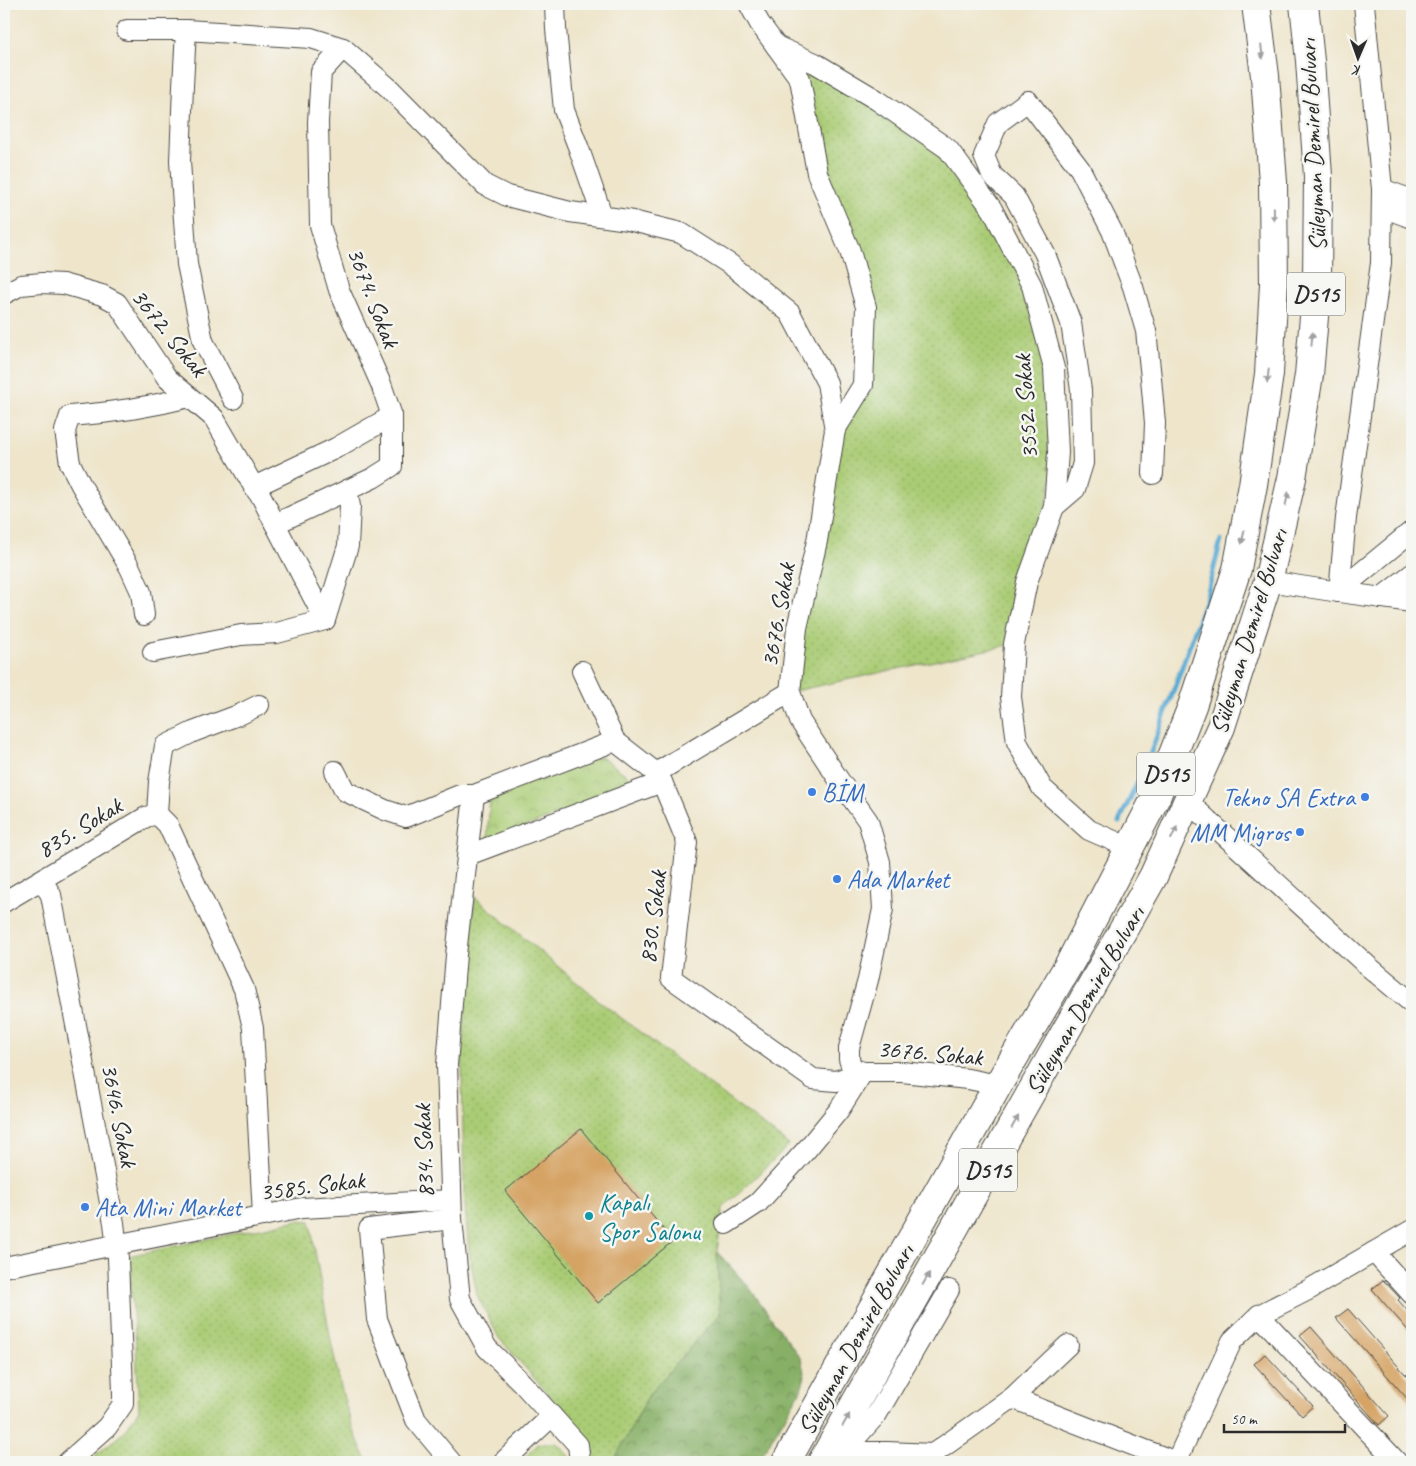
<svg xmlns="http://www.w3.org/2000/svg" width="1416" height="1466" font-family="Caveat,sans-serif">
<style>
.grass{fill:url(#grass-dots);stroke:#6a7c50}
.forest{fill:url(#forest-crowns);stroke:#596e48}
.park{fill:url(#park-crowns);stroke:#6a7c50}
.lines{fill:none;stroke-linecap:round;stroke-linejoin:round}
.stream{stroke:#59aad4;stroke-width:5}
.building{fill:#d5a363}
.minor-casing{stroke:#484743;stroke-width:22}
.highway-casing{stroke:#484743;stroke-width:30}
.minor{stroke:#fff;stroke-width:20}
.highway{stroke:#fff;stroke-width:28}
.oneway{fill:#a0a0a0}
.shop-dot{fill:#3f7fe0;stroke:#f6f6f2;stroke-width:2}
.culture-dot{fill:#0f9aa8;stroke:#f6f6f2;stroke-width:2}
.labels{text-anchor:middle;stroke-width:5;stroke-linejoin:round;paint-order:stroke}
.shield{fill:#f6f6f2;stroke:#686867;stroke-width:1}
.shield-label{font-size:24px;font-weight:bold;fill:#2b2b2b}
.street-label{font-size:25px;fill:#2b2b2b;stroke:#f6f6f2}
.shop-label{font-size:25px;fill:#366cbe;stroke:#f6f6f2;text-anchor:start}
.culture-label{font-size:25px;fill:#0d838f;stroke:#f6f6f2;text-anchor:start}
</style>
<defs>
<pattern id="grass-dots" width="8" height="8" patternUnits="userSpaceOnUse" patternTransform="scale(1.25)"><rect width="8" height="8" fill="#aacc75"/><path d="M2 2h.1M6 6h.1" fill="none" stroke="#92af65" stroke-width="1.8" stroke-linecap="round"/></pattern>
<pattern id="forest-crowns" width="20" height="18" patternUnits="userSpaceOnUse" patternTransform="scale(1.25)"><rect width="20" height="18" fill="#87b066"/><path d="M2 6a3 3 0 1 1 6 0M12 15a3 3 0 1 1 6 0" fill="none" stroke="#6f8f54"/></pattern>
<pattern id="park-crowns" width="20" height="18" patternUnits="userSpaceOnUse" patternTransform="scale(1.25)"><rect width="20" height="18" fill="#aacc75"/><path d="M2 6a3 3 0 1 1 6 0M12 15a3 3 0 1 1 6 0" fill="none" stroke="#92af65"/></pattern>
</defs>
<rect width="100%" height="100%" fill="#f6f6f2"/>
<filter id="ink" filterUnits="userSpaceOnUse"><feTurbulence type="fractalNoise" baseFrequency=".02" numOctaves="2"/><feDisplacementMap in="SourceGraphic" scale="10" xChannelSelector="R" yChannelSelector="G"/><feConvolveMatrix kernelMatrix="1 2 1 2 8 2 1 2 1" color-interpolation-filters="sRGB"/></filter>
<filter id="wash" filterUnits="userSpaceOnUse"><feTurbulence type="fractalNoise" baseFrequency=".0096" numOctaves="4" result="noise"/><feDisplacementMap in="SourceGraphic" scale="20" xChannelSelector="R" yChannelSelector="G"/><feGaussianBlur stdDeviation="1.12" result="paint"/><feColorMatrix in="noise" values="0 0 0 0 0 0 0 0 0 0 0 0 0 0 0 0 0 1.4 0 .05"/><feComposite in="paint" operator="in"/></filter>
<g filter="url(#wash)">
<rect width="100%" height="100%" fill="#eee5cb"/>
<g class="grass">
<polygon points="776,46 948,149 1032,286 1058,452 1014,644 790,692 833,449 863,385 866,307 817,173 800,79"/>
<polygon points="475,897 599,1001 789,1145 723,1208 717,1252 720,1314 650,1393 614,1462 577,1462 569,1418 499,1338 477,1295 469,1251 464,1194 462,1066 466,975"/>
<path d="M298 1220 310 1221C317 1263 324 1304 332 1346 340 1385 349 1427 368 1462H87L124 1432 139 1410 136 1345 128 1256Z"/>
<polygon points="557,1443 568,1455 571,1462 520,1462 538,1444"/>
</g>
<polygon class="forest" points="717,1252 749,1287 801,1359 805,1377 800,1392 758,1462 613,1462 650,1393 720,1314"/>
<polygon class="park" points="592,756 603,758 639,784 487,841 490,797"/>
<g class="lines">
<polyline class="stream" points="1119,822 1147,763 1178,678 1206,599 1221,540"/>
</g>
<g id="blocks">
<g class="building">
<polygon points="581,1129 673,1241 598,1303 505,1191"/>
<polygon points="1383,1280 1400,1298 1398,1300 1412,1316 1412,1335 1372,1289"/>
<polygon points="1348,1309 1405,1374 1406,1374 1412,1381 1412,1404 1336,1318"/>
<polygon points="1311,1327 1389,1416 1379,1425 1300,1336"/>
<polygon points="1265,1354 1313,1406 1302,1416 1254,1364"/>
</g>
</g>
</g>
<g filter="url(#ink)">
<use href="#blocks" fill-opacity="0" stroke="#484743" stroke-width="1"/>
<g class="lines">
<g class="minor-casing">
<g id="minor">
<polyline points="555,4 556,29 564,110 579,149 602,215"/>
<polyline points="749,4 760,24 800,79 817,173 850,251 866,307 863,385 835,430"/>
<polyline points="127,30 186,30 311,38 343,48 389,88 485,185 507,196 570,212 628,220 681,233 731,265 790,313 827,383 835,430 817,541 797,628 790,692 800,721 839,780 868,821 880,862 883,909 868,980 849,1048 849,1059 852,1068 863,1072 902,1072 968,1079 998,1085"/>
<polyline points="186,30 183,86 180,161 187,264 203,341 233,399"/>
<polyline points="776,46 815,63 877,100 948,149 992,209 1032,286 1054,368 1058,452 1054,507 1027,582 1014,644 1011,697 1017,742 1042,788 1089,830 1130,848"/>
<polyline points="1382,189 1412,200"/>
<polyline points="1382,207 1412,218"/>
<polyline points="4,294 21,285 42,283 63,284 102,295 117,303 167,378 214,418 254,487 262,498 275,524"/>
<polyline points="254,487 336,448 392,416 381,384 339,290 320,225 318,122 321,72 343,48"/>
<polyline points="1054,507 1075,489 1083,463 1081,390 1071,323 1045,254 1014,196 992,175 984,156 998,123 1028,101 1080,169 1112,231 1133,287 1146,331 1151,378 1155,423 1153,474"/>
<polyline points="1268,581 1339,592 1412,602"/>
<polyline points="1339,592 1346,518 1381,263 1382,189 1364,4"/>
<polyline points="1339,592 1351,581 1412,531"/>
<polyline points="1381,598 1412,574"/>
<path d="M144 615 141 592 130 568 81 485 70 463 65 431 70 416C111 413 150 407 189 397"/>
<polyline points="325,620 275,524 373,478 392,466 392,416"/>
<polyline points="153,652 241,635 277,633 325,620 348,546 350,506 347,490"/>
<polyline points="582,671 615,741 656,773 662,782 687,842 671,978 813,1079 836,1081 863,1072"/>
<polyline points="335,771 345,791 385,810 406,817 460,795 474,795 615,741"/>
<polyline points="656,773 790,692"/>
<polyline points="474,795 456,955 447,1065 452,1219 460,1299 487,1348 522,1383 578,1445 580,1462"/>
<polyline points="1188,802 1369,967 1412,1003"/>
<polyline points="157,814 168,825 244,989 253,1028 263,1216"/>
<polyline points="157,814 159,782 165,746 193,732 241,714 259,705"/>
<polyline points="468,855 662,782"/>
<polyline points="42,880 51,895 114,1223 118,1258 123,1392 123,1404 107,1427 68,1462"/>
<polyline points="4,902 146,817 157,814"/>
<polyline points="726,1224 758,1203 807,1149 839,1110 863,1072"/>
<polyline points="1374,1252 1412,1294"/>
<polyline points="4,1267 302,1208 451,1200"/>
<polyline points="1259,1315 1397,1462"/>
<polyline points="1012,1398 1176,1462 1232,1341 1259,1315 1310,1289 1412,1230"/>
<polyline points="844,1451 877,1414 949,1290"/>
<polyline points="827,1452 887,1452 933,1454 1012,1398 1068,1345"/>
<polyline points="451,1462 416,1420 377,1319 369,1229 452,1219"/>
<polyline points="503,1462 552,1416"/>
</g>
</g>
<g class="highway-casing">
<g id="highway">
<polyline points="786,1462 998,1085 1072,959 1157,795 1192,706 1237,569 1253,485 1269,374 1274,284 1273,182 1265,76 1256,4"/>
<polyline points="822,1462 1153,877 1221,727 1268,581 1292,478 1309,375 1317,282 1318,176 1310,61 1304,4"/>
</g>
</g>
<use href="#minor" class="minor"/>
<use href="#highway" class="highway"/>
</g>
<defs><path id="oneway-solid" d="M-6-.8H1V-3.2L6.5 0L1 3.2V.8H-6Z" transform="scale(1.25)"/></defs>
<g class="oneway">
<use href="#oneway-solid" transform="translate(1262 52) rotate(83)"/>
<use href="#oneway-solid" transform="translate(1274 214) rotate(89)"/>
<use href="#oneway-solid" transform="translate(1312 339) rotate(-85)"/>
<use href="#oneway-solid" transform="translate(1268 376) rotate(96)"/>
<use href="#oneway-solid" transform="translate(1287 499) rotate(-77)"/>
<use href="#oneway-solid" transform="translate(1243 537) rotate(101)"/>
<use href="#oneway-solid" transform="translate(1174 833) rotate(-65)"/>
<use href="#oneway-solid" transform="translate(1015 1122) rotate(-60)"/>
<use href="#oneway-solid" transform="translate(926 1279) rotate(-60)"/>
<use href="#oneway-solid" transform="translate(846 1420) rotate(-60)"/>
</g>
</g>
<g class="shop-dot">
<circle cx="812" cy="792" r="5"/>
<circle cx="1365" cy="797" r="5"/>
<circle cx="1300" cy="832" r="5"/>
<circle cx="837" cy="879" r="5"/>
<circle cx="85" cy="1207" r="5"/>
</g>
<circle class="culture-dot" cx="589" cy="1216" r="5"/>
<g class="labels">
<g class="shield">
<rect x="1287" y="272.5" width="58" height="43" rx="4"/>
<rect x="1137" y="752.5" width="58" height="43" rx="4"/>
<rect x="959" y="1148.5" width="58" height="43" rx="4"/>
</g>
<g class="shield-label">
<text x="1316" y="302">D515</text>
<text x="1166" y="782">D515</text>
<text x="988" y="1178">D515</text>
</g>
<g class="street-label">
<text transform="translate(1312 145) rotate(-93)" y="9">Süleyman Demirel Bulvarı</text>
<text transform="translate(374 297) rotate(69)" y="9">3674. Sokak</text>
<text transform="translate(170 332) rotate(51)" y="9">3672. Sokak</text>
<text transform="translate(1025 407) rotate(-94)" y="9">3552. Sokak</text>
<text transform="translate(777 615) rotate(-80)" y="9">3676. Sokak</text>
<text transform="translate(1248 631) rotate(-73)" y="9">Süleyman Demirel Bulvarı</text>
<text transform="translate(79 827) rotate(-31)" y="9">835. Sokak</text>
<text transform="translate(652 917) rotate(-83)" y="9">830. Sokak</text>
<text transform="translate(1084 1000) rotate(-60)" y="9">Süleyman Demirel Bulvarı</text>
<text transform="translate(930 1052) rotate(5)" y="9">3676. Sokak</text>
<text transform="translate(120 1115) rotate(79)" y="9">3646. Sokak</text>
<text transform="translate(423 1151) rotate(-92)" y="9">834. Sokak</text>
<text transform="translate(312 1185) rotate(-7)" y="9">3585. Sokak</text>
<text transform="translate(855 1339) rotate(-61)" y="9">Süleyman Demirel Bulvarı</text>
</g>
<g class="shop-label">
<text x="822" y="801">BİM</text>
<text x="1355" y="806" text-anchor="end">Tekno SA Extra</text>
<text x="1290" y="841" text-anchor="end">MM Migros</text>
<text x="847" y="888">Ada Market</text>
<text x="95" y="1216">Ata Mini Market</text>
</g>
<g class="culture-label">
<text x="599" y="1211">Kapalı<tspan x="599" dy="29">Spor Salonu</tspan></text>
</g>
</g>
<rect width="1416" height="1466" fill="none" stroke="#f6f6f2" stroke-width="20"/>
<g transform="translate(1358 58) rotate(182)" stroke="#f6f6f2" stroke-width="4" paint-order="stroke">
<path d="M0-4L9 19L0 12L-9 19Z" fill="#2b2b2b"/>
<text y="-8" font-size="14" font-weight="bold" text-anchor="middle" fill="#2b2b2b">K</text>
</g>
<path d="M1224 1424v8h121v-8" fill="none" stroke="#2b2b2b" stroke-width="2.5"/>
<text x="1231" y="1424" font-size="15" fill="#2b2b2b" stroke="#f6f6f2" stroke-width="4" paint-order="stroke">50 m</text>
</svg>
